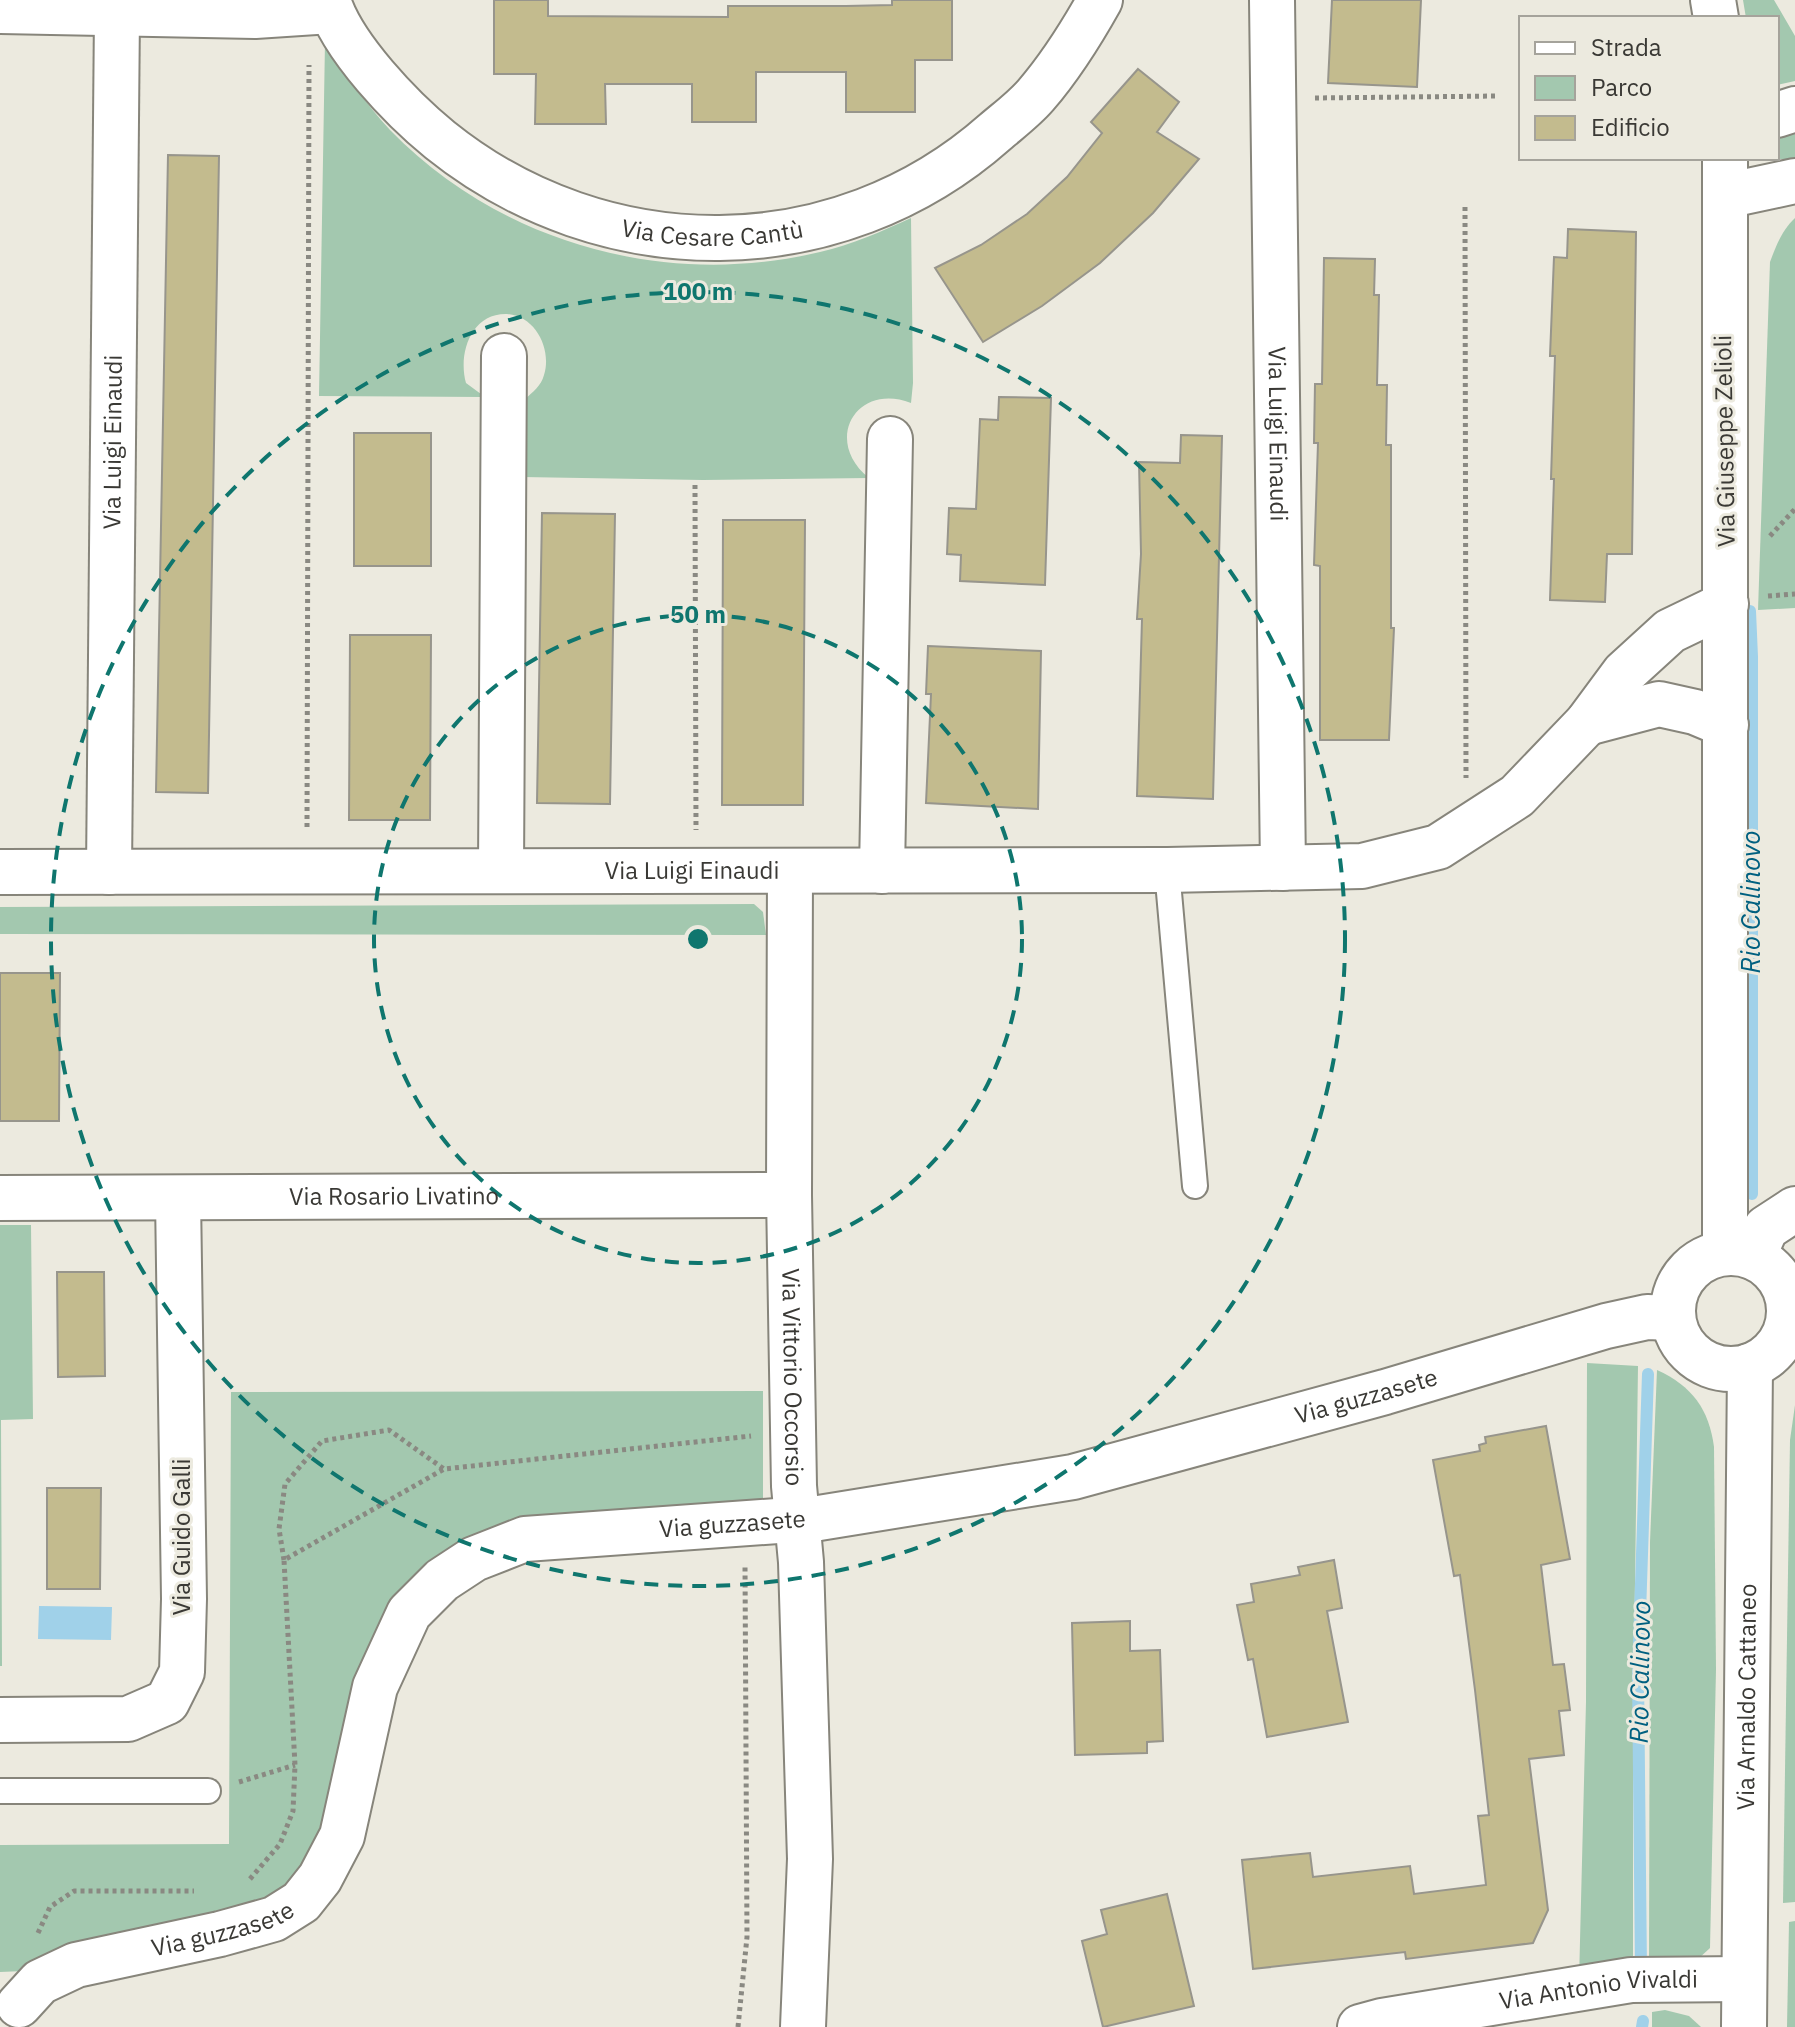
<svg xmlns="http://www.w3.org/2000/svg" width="1795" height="2027" font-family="'IBM Plex Sans',sans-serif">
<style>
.green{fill:#a3c8af}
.water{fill:#a0d1e9}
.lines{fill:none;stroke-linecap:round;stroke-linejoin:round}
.stream{stroke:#a0d1e9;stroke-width:12}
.building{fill:#c3bb8e;stroke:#97958c;stroke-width:2}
.lane-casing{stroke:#87857b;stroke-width:28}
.street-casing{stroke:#87857b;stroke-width:48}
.secondary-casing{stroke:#87857b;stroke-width:48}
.path{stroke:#8a8982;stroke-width:5;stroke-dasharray:4 4;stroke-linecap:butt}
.lane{stroke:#fff;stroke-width:24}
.street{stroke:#fff;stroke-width:44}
.secondary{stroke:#fff;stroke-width:44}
.ring{fill:none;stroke:#0f766e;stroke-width:4;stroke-dasharray:14 10}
.labels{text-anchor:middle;stroke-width:6;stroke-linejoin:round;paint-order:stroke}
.street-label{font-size:24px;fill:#3a3935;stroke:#eceadf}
.water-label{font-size:26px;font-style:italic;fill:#006080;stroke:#eceadf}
.centre{fill:#0f766e;stroke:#eceadf;stroke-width:4}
.ring-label{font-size:24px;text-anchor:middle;font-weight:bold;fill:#0f766e;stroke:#eceadf;stroke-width:6;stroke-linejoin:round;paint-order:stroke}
</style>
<rect width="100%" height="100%" fill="#eceadf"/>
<g class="green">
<polygon points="1743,0 1774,0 1795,36 1795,81 1777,85 1777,18 1746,18"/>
<path d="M325 42C345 73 365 103 390 130 501 244 667 289 820 252 852 245 882 231 911 218L913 383 911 403C857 382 822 440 869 478L703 480 522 477 525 399C533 392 541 386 544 375 552 350 536 316 507 314 470 313 458 355 466 383L485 397 319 396Z"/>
<polygon points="1795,127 1795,160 1769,158 1777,158 1777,135"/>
<path d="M1795 218V608L1758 610 1770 262C1776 246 1782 230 1795 218Z"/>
<polygon points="754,904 763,912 766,935 0,934 0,907"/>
<polygon points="0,1225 31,1225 33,1419 1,1420 2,1666 0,1666"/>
<polygon points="1587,1363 1638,1366 1633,1727 1633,1971 1579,1981 1586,1702"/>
<path d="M1657 1370C1692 1386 1709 1409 1714 1447L1716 1669 1710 1948 1698 1959 1649 1969 1650 1542Z"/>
<polygon points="763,1391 763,1502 449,1551 329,1827 300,1887 231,1914 24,1971 0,1972 0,1845 229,1844 231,1392"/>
<polygon points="1795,1405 1795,1902 1783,1903 1790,1440"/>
<polygon points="1795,1921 1795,2027 1787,2027 1789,1922"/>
<polygon points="1665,2010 1689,2016 1701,2027 1652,2027 1652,2012"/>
</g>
<polygon class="water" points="39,1606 112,1607 111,1640 38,1639"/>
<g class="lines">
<g class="stream">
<polyline points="1750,611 1752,657 1752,1194"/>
<polyline points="1641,1970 1638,1674 1648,1374"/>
<polyline points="1642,2027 1643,2021"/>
</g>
</g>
<g class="building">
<polygon points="494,0 548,0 548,16 728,17 728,6 846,6 892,5 892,0 952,0 952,60 915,60 915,112 846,112 846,72 756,72 756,122 692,122 692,84 605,84 606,124 535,124 536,74 494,74"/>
<polygon points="1332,0 1421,0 1417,87 1328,83"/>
<polygon points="1138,69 1179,102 1157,132 1199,159 1153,213 1100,263 1042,306 983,342 935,268 981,245 1027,214 1067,177 1102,133 1091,122"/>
<polygon points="168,155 219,156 208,793 156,792"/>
<polygon points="1568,229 1636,232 1632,554 1607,554 1605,602 1550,600 1554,479 1551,479 1555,356 1550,356 1554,257 1567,258"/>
<polygon points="1324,258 1375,259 1374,295 1379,295 1377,385 1387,385 1386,445 1391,445 1391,628 1394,628 1389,740 1320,740 1320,566 1314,565 1318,443 1314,443 1315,384 1322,384"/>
<polygon points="999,397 1051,398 1045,585 960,581 961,555 947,554 949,508 976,509 980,419 998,420"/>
<rect x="354" y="433" width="77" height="133"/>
<polygon points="1181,435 1222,436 1213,799 1137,796 1142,619 1137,619 1141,554 1139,462 1180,463"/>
<polygon points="542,513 615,514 610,804 537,803"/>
<polygon points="723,520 805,520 803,805 722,805"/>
<polygon points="350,635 431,635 430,820 349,820"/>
<polygon points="928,646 1041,651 1038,809 926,803 931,694 926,694"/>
<polygon points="0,973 60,973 59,1121 0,1121"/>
<polygon points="57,1272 104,1272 105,1376 58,1377"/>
<polygon points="1546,1426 1570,1559 1541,1565 1553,1665 1564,1664 1570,1710 1559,1711 1564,1755 1529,1759 1548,1910 1533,1943 1406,1959 1405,1952 1253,1969 1242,1860 1310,1853 1313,1877 1410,1866 1414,1894 1486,1885 1478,1816 1489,1815 1475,1690 1460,1575 1454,1576 1433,1460 1480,1451 1479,1445 1486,1443 1485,1437"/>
<polygon points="47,1488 101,1488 100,1589 47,1589"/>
<polygon points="1334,1560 1342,1608 1327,1611 1348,1722 1267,1737 1253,1659 1248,1660 1237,1605 1254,1602 1251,1584 1300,1575 1298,1567"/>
<polygon points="1130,1621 1130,1651 1160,1650 1163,1741 1147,1742 1147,1753 1075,1755 1072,1623"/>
<polygon points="1167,1894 1194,2006 1103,2027 1082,1941 1107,1934 1101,1910"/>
</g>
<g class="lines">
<g class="lane-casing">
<g id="lane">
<polyline points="1167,870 1195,1186"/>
<polyline points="0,1791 208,1791"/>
</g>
</g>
<g class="street-casing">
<g id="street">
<path id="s1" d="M328 0C342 47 402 109 440 140 604 272 837 272 995 132 1009 120 1024 109 1036 95 1061 66 1081 34 1100 0"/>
<path id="s2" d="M1272 0 1283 868"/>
<polyline points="0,11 255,16 331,11"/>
<polyline points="1777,115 1795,109"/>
<polyline points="1725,196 1795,181"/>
<polyline points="1587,723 1659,704 1695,712 1726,725"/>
<polyline points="501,871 504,356"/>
<path id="s3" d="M790 871 789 1195 794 1486 801 1562 810 1859 803 2027"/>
<polyline points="882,871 890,439"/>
<path id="s4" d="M0 872 1167 870 1362 866 1438 847 1517 796 1587 723 1624 673 1670 631 1726 604"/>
<path id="s5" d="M109 872 117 13"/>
<path id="s6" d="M0 1198 789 1195"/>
<polyline points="1753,1257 1766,1228 1795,1209"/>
<polyline points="1789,1316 1795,1316"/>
<polyline points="0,1720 128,1719 167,1702 182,1672 184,1599 178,1198"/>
<path id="s7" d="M19 2005 40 1982 76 1965 220 1934 274 1919 301 1902 320 1878 342 1836 375 1687 409 1613 442 1580 474 1559 525 1539 819 1518 1073 1477 1385 1392 1606 1326 1647 1317 1673 1318"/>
<path id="s8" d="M1360 2027 1382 2021 1631 1980 1744 1979"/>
</g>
</g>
<g class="secondary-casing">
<g id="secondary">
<polyline points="1713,0 1716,18"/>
<polyline points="1725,158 1725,1253"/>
<circle cx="1731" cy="1311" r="58"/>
<path id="s9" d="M1744 2027 1750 1366"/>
</g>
</g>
<g class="path">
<polyline points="1315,98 1498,96"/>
<polyline points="1465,207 1466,778"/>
<polyline points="695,485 696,830"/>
<polyline points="1770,536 1795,509"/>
<polyline points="1768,596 1795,594"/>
<polyline points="307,827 309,65"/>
<polyline points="284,1560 279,1529 285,1484 322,1441 389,1430 444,1469"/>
<polyline points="239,1782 295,1765"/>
<polyline points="250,1879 280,1844 293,1811 295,1765 284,1560 444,1469 751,1436"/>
<polyline points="38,1933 50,1907 74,1891 194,1891"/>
<polyline points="738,2027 747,1937 745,1564"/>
</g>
<use href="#lane" class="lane"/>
<use href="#street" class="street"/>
<use href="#secondary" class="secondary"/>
</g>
<g class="ring">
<circle cx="698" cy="939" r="324"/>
<circle cx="698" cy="939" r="647"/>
</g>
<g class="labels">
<g class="street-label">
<text dy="8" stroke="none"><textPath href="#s1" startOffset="476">Via Cesare Cantù</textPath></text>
<text dy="8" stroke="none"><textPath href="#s2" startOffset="434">Via Luigi Einaudi</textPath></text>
<text transform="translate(1725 441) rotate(-91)" y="8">Via Giuseppe Zelioli</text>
<text dy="8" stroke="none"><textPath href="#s5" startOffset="430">Via Luigi Einaudi</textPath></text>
<text dy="8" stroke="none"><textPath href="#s4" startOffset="692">Via Luigi Einaudi</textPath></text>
<text dy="8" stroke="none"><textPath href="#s6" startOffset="394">Via Rosario Livatino</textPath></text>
<text dy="8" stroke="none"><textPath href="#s3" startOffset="506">Via Vittorio Occorsio</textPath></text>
<text dy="8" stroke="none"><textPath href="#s7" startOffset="1614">Via guzzasete</textPath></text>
<text dy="8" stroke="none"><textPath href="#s7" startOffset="966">Via guzzasete</textPath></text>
<text transform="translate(182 1537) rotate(-90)" y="8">Via Guido Galli</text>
<text dy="8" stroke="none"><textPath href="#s9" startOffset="330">Via Arnaldo Cattaneo</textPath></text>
<text dy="8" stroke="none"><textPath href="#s7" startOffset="222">Via guzzasete</textPath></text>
<text dy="8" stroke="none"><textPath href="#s8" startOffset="242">Via Antonio Vivaldi</textPath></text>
</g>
<g class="water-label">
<text transform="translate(1751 902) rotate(-90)" y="9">Rio Calinovo</text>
<text transform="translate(1640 1672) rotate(-89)" y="9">Rio Calinovo</text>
</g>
</g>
<circle cx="698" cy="939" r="12" class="centre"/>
<g class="ring-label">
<text x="698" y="300">100 m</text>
<text x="698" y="623">50 m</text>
</g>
<rect x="1519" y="16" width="260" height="144" fill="#eceadf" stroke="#a5a39b" stroke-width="2"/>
<rect x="1535" y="42" width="40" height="12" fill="#ffffff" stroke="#a5a39b" stroke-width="2"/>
<text x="1591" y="56" font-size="24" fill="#3a3935">Strada</text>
<rect x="1535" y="76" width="40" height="24" fill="#a3c8af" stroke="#a5a39b" stroke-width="2"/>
<text x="1591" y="96" font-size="24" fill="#3a3935">Parco</text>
<rect x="1535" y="116" width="40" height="24" fill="#c3bb8e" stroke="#a5a39b" stroke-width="2"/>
<text x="1591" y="136" font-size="24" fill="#3a3935">Edificio</text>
</svg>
